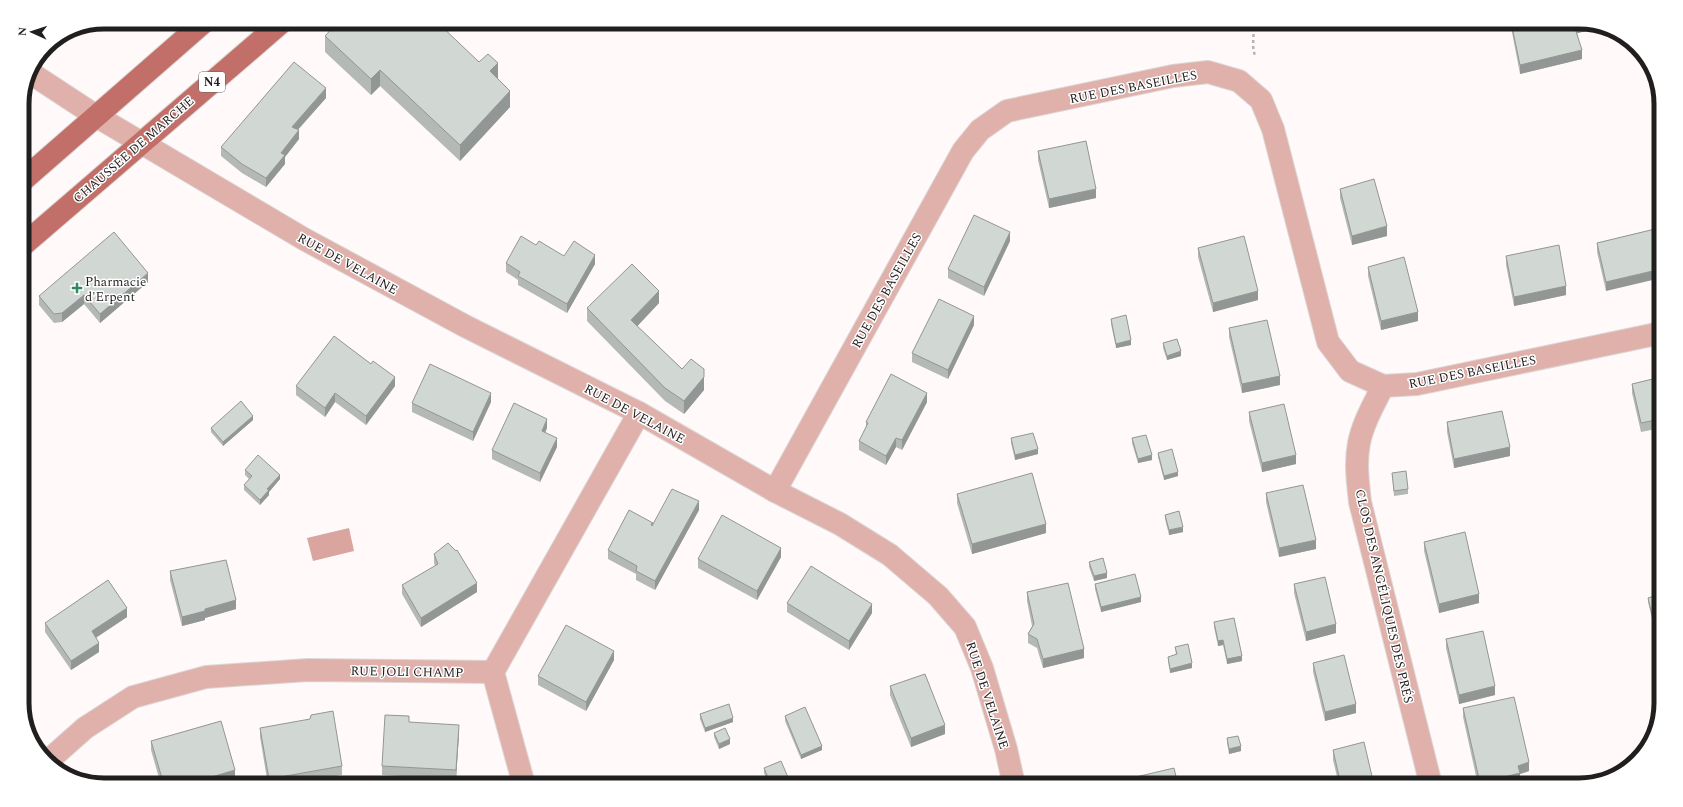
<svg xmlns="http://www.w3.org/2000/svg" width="1683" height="807" font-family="Spectral,serif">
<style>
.water{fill:#daa49f}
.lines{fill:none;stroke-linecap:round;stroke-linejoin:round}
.minor-casing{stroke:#dbd7d6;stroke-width:24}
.major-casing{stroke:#dbd7d6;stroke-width:24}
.path{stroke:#b7b2b2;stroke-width:2.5;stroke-dasharray:3 3;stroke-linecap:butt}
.minor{stroke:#e0b0ab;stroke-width:22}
.major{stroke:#c16f68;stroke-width:22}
.wall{fill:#b4b9b5}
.shaded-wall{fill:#929694}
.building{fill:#d1d7d3;stroke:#929694}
.poi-dot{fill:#2f8a60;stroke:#fff;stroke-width:1.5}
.labels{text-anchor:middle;stroke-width:3;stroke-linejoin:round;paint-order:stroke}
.shield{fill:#fff;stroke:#646262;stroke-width:1}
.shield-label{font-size:12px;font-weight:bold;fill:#211e1e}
.street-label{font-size:13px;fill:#211e1e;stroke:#fff}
.poi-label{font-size:13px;fill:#211e1e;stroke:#fff;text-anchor:start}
.rim{fill:none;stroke:#211e1e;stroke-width:5}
</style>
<rect width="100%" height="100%" fill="#fffaf9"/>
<polygon class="water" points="349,528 354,551 313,561 307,538"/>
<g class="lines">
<g class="minor-casing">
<g id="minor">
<polyline points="29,72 96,116 304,239 465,326 639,413 775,491 840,524 890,555 938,596 965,627 982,668 1006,749 1014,785"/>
<path d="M1383 386C1374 404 1363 423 1359 443 1355 463 1358 483 1360 502L1431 785"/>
<polyline points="775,491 963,151 980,130 1007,111 1173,76 1208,72 1239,81 1261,100 1273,129 1328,342 1350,371 1383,386 1417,384 1661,333"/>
<polyline points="493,672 639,413"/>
<polyline points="493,672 524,785"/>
<polyline points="49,760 85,728 133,697 206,677 308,670 493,672"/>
</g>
</g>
<g class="major-casing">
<g id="major">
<polyline points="22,181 204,22"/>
<polyline points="22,246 282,22"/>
</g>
</g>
<polyline class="path" points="1254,22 1253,46 1255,57"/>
<use href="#minor" class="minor"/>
<use href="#major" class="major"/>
</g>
<g class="wall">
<polygon points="1510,22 1579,22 1603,27 1577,33 1582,59 1520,74"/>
<polygon points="325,36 498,79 510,107 460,161 380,86 371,95 325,52"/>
<polygon points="326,98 298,130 299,139 285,157 285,164 266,187 242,173 221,156 221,147"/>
<polygon points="1038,151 1096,198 1049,208 1038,160"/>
<polygon points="1340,189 1387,236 1352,245 1340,198"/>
<polygon points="1655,229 1606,291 1597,252 1597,243"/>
<polygon points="1010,241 984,296 948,278 948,269"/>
<polygon points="536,245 564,256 595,264 567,313 518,285 518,280 506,272 506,263"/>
<polygon points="1198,248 1258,300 1213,312 1198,257"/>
<polygon points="1506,256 1566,295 1514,306 1506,265"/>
<polygon points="1368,267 1418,321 1381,330 1368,276"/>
<polygon points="148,282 100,323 84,304 62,322 54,323 39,305 39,296"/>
<polygon points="659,303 637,326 682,369 704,381 704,390 684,414 665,401 587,321 587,308"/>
<polygon points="1111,319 1131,345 1116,348 1111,324"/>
<polygon points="974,325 948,379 912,362 912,353"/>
<polygon points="1229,328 1280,385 1242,393 1229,337"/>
<polygon points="1163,343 1181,356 1167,360 1163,348"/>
<polygon points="371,364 395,386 366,425 335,402 325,417 296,395 296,386"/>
<polygon points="1661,377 1661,428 1641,432 1632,393 1632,384"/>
<polygon points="491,402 473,441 412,412 412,403"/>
<polygon points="927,402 902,450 896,447 886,465 859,450 859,441 866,427 866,422"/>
<polygon points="1249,412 1296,464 1262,472 1249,421"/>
<polygon points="253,420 223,446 211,432 211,428"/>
<polygon points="1447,422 1510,456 1454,468 1447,432"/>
<polygon points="547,428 545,432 557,447 540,482 492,459 492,450"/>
<polygon points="1011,438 1038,454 1015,460 1011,443"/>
<polygon points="1132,438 1152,460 1138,463 1132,443"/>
<polygon points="1158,453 1178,476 1164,480 1158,457"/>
<polygon points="245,470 280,479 269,492 269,495 260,505 244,490 244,485 249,479 245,475"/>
<polygon points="1392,473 1408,489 1408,494 1394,496"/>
<polygon points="1266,493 1316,549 1279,557 1266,502"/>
<polygon points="957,494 1046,533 972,554 957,503"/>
<polygon points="699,510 655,590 636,580 636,574 608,559 608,550 653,523"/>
<polygon points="1165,515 1183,532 1169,535 1165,519"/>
<polygon points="1424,542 1479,603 1439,613 1424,551"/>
<polygon points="434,554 477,592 421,627 402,594 402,585 435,566 434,563"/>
<polygon points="781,557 757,600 698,568 698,559"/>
<polygon points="1089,562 1107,578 1094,581 1089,567"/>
<polygon points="170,571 236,609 205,618 205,620 182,626 170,580"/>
<polygon points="1095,584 1141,602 1101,612 1095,589"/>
<polygon points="1294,584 1336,633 1306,641 1294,593"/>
<polygon points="1027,592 1084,658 1043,668 1037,648 1028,643 1028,634 1032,626 1027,601"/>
<polygon points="1661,594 1654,627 1648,602 1648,598"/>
<polygon points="787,603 872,613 849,650 787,612"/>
<polygon points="127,617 96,638 99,652 71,670 45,632 45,623"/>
<polygon points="1214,622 1242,661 1227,664 1223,645 1218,646 1214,627"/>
<polygon points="1446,639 1495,695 1459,704 1446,648"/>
<polygon points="1175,647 1192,668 1170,673 1168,661 1168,657 1176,655"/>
<polygon points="614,660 586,711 538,685 538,676"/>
<polygon points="1313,663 1356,713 1325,721 1313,672"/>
<polygon points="890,686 945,734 911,747 890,695"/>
<polygon points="1463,708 1529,771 1520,774 1520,782 1508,785 1478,785 1463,717"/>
<polygon points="700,714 733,722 705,732 700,719"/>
<polygon points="785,716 822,750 801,759 785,721"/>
<polygon points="409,722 459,734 456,779 382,775 382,766"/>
<polygon points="260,728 342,766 342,775 286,785 268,785 260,737"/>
<polygon points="714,733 730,744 719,749 714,737"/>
<polygon points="1227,738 1241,751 1229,754 1227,743"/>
<polygon points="151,741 235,779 215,785 161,785 151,750"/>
<polygon points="1333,750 1374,785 1339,785 1333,760"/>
<polygon points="764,768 790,785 769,785 764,773"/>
</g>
<g class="shaded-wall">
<polygon points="1582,23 1603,27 1574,34 1574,25"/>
<polygon points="1582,50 1582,59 1520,74 1520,65"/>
<polygon points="498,63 498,79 490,87 490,71"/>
<polygon points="380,70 380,86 371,95 371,79"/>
<polygon points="326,88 326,98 292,136 292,127"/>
<polygon points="510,91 510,107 460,161 460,145"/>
<polygon points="299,130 299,139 285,157 285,164 266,187 266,178 281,153"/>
<polygon points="1096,189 1096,198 1049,208 1049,199"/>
<polygon points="1387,226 1387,236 1352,245 1352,236"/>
<polygon points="1010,232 1010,241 984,296 984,287"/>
<polygon points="595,255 595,264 567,313 567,304"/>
<polygon points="1661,269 1661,278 1606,291 1606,282"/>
<polygon points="148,273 148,282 100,323 100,314"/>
<polygon points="1566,286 1566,295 1514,306 1514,297"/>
<polygon points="659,291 659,303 631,333 631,320"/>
<polygon points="1258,291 1258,300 1213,312 1213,303"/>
<polygon points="84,295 84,304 62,322 62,313"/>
<polygon points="1418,312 1418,321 1381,330 1381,321"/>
<polygon points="974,316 974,325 948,379 948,370"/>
<polygon points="1131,340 1131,345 1116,348 1116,344"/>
<polygon points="1181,351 1181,356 1167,360 1167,356"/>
<polygon points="704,369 704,390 684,414 684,401"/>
<polygon points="1280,376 1280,385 1242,393 1242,384"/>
<polygon points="395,377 395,386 366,425 366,416"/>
<polygon points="335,393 335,402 325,417 325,408"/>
<polygon points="491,393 491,402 473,441 473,432"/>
<polygon points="927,393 927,402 902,450 902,440"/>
<polygon points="253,416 253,420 223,446 223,442"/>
<polygon points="547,419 547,428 542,440 542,431"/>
<polygon points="557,438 557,447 540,482 540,473"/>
<polygon points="896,438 896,447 886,465 886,456"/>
<polygon points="1510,447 1510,456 1454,468 1454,459"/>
<polygon points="1038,449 1038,454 1015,460 1015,455"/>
<polygon points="1152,455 1152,460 1138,463 1138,459"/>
<polygon points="1296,455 1296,464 1262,472 1262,463"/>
<polygon points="1178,472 1178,476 1164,480 1164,476"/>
<polygon points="280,475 280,479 269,492 269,495 260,505 260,500 267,489"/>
<polygon points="699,501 699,510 655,590 655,581"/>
<polygon points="1046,524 1046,533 972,554 972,544"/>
<polygon points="1183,527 1183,532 1169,535 1169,530"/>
<polygon points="1316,540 1316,549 1279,557 1279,548"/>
<polygon points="781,548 781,557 757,600 757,591"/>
<polygon points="1107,573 1107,578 1094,581 1094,576"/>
<polygon points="477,583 477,592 421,627 421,618"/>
<polygon points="1479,594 1479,603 1439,613 1439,604"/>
<polygon points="1141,597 1141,602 1101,612 1101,607"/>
<polygon points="236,600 236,609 205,618 205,620 182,626 182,617 205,609"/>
<polygon points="872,604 872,613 849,650 849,641"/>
<polygon points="127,608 127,617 92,640 92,631"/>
<polygon points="1661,621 1661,626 1654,627 1654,623"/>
<polygon points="1336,624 1336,633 1306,641 1306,632"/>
<polygon points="1223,640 1223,645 1218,646 1218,641"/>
<polygon points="99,643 99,652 71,670 71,661"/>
<polygon points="1084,649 1084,658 1043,668 1043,659"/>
<polygon points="614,651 614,660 586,711 586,702"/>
<polygon points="1242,656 1242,661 1227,664 1227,659"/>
<polygon points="1192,663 1192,668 1170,673 1170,669"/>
<polygon points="1495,686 1495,695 1459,704 1459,695"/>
<polygon points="1356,704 1356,713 1325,721 1325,712"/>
<polygon points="733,718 733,722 705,732 705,728"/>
<polygon points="459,725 459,734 456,779 456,770"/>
<polygon points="945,725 945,734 911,747 911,738"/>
<polygon points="730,739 730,744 719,749 719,744"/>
<polygon points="822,746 822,750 801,759 801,755"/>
<polygon points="1241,746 1241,751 1229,754 1229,749"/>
<polygon points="1529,762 1529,771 1520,774 1520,782 1508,785 1480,785 1480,783 1518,766"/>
<polygon points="235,770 235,779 215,785 195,785 195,782"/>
<polygon points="790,782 790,785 783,785"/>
</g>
<g class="building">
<polygon points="338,22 437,22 479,62 488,54 498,63 490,71 510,91 460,145 380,70 371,79 325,36"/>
<polygon points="1511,22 1579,22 1582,23 1574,25 1582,50 1520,65"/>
<polygon points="294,62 326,88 292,127 299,130 281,153 285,155 266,178 242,164 221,147"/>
<polygon points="1086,141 1096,189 1049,199 1038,151"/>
<polygon points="1374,179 1387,226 1352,236 1340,189"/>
<polygon points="974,215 1010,232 984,287 948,269"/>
<polygon points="1655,229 1661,254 1661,269 1606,282 1597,243"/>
<polygon points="114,232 148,273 100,314 84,295 62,313 54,314 39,296"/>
<polygon points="521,236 536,245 539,241 564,256 574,241 595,255 567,304 518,276 520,272 506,263"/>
<polygon points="1244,236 1258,291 1213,303 1198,248"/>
<polygon points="1559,245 1566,286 1514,297 1506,256"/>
<polygon points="1404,257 1418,312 1381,321 1368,267"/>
<polygon points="632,264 659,291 631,320 682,369 691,359 704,369 704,377 684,401 665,388 587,308"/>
<polygon points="939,299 974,316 948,370 912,353"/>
<polygon points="1126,315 1131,340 1116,344 1111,319"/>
<polygon points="1267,320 1280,376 1242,384 1229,328"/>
<polygon points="334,336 371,364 373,361 395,377 366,416 335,393 325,408 296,386"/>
<polygon points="1177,339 1181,351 1167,356 1163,343"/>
<polygon points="430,364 491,393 473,432 412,403"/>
<polygon points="891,374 927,393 902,440 896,438 886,456 859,441 868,423 866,422"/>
<polygon points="1661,377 1661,419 1641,423 1632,384"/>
<polygon points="241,401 253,416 223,442 211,428"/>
<polygon points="514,403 547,419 542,431 557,438 540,473 492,450"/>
<polygon points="1284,404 1296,455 1262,463 1249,412"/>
<polygon points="1502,411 1510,447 1454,459 1447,422"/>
<polygon points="1033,433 1038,449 1015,455 1011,438"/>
<polygon points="1146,435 1152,455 1138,459 1132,438"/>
<polygon points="1172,449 1178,472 1164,476 1158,453"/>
<polygon points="258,455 280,475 267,489 269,490 260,500 244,485 252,476 245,470"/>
<polygon points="1406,471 1408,489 1394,491 1392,473"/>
<polygon points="1032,473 1046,524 972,544 957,494"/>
<polygon points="1303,485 1316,540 1279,548 1266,493"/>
<polygon points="672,489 699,501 655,581 636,571 637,566 608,550 629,510 653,523 651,524 652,526"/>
<polygon points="1179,511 1183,527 1169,530 1165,515"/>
<polygon points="722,515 781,548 757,591 698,559"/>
<polygon points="1465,532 1479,594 1439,604 1424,542"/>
<polygon points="448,543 456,551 457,550 477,583 421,618 402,585 438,564 434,554"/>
<polygon points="1103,558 1107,573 1094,576 1089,562"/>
<polygon points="226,560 236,600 205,609 205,611 182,617 170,571"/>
<polygon points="811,566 872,604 849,641 787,603"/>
<polygon points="1135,574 1141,597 1101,607 1095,584"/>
<polygon points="1325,577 1336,624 1306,632 1294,584"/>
<polygon points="108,580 127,608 92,631 99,643 71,661 45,623"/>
<polygon points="1068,583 1084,649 1043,659 1037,639 1028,634 1034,624 1027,592"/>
<polygon points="1661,594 1661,621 1654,623 1648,598"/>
<polygon points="1234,618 1242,656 1227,659 1223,640 1218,641 1214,622"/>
<polygon points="566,625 614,651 586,702 538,676"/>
<polygon points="1483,631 1495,686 1459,695 1446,639"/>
<polygon points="1188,644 1192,663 1170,669 1168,657 1177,654 1175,647"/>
<polygon points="1344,655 1356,704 1325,712 1313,663"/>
<polygon points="925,674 945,725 911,738 890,686"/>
<polygon points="1514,697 1529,762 1518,766 1520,773 1480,783 1463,708"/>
<polygon points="729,704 733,718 705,728 700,714"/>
<polygon points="805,707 822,746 801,755 785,716"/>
<polygon points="333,711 342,766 269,779 260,728 310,719 311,715"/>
<polygon points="385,715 409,716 409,722 459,725 456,770 382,766"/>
<polygon points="221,721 235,770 195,782 195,785 164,785 151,741"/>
<polygon points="725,728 730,739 719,744 714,733"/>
<polygon points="1238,736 1241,746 1229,749 1227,738"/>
<polygon points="1364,742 1374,785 1341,785 1333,750"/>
<polygon points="781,761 790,782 783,785 771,785 764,768"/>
<polygon points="1174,768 1178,785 1106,785 1106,784"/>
</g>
<path class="poi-dot" d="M75 282h4v4h4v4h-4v4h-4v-4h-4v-4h4z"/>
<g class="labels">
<rect class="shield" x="199" y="72" width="26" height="20" rx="3"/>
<g class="shield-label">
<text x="212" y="86">N4</text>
</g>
<g class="street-label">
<text transform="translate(1133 86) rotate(-11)" y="5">RUE DES BASEILLES</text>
<text transform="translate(133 149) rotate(-41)" y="5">CHAUSSÉE DE MARCHE</text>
<text transform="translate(348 263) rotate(29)" y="5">RUE DE VELAINE</text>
<text transform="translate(886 290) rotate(-61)" y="5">RUE DES BASEILLES</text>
<text transform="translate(1472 371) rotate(-11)" y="5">RUE DES BASEILLES</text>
<text transform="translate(635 413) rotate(28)" y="5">RUE DE VELAINE</text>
<text transform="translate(1385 596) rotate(77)" y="5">CLOS DES ANGÉLIQUES DES PRÉS</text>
<text transform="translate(407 671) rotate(1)" y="5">RUE JOLI CHAMP</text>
<text transform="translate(988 695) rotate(72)" y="5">RUE DE VELAINE</text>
</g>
<g class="poi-label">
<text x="85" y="286">Pharmacie<tspan x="85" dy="15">d'Erpent</tspan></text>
</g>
</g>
<path d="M0 0H1683V807H0ZM104 29H1579A75 75 0 0 1 1654 104V703A75 75 0 0 1 1579 778H104A75 75 0 0 1 29 703V104A75 75 0 0 1 104 29Z" fill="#fff" fill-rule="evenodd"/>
<path class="rim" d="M104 29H1579A75 75 0 0 1 1654 104V703A75 75 0 0 1 1579 778H104A75 75 0 0 1 29 703V104A75 75 0 0 1 104 29Z"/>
<g transform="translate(32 32) rotate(273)" stroke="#ffffff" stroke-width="3" paint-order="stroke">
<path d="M0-3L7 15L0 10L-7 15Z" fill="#211e1e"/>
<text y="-6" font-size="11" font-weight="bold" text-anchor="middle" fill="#211e1e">N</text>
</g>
</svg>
